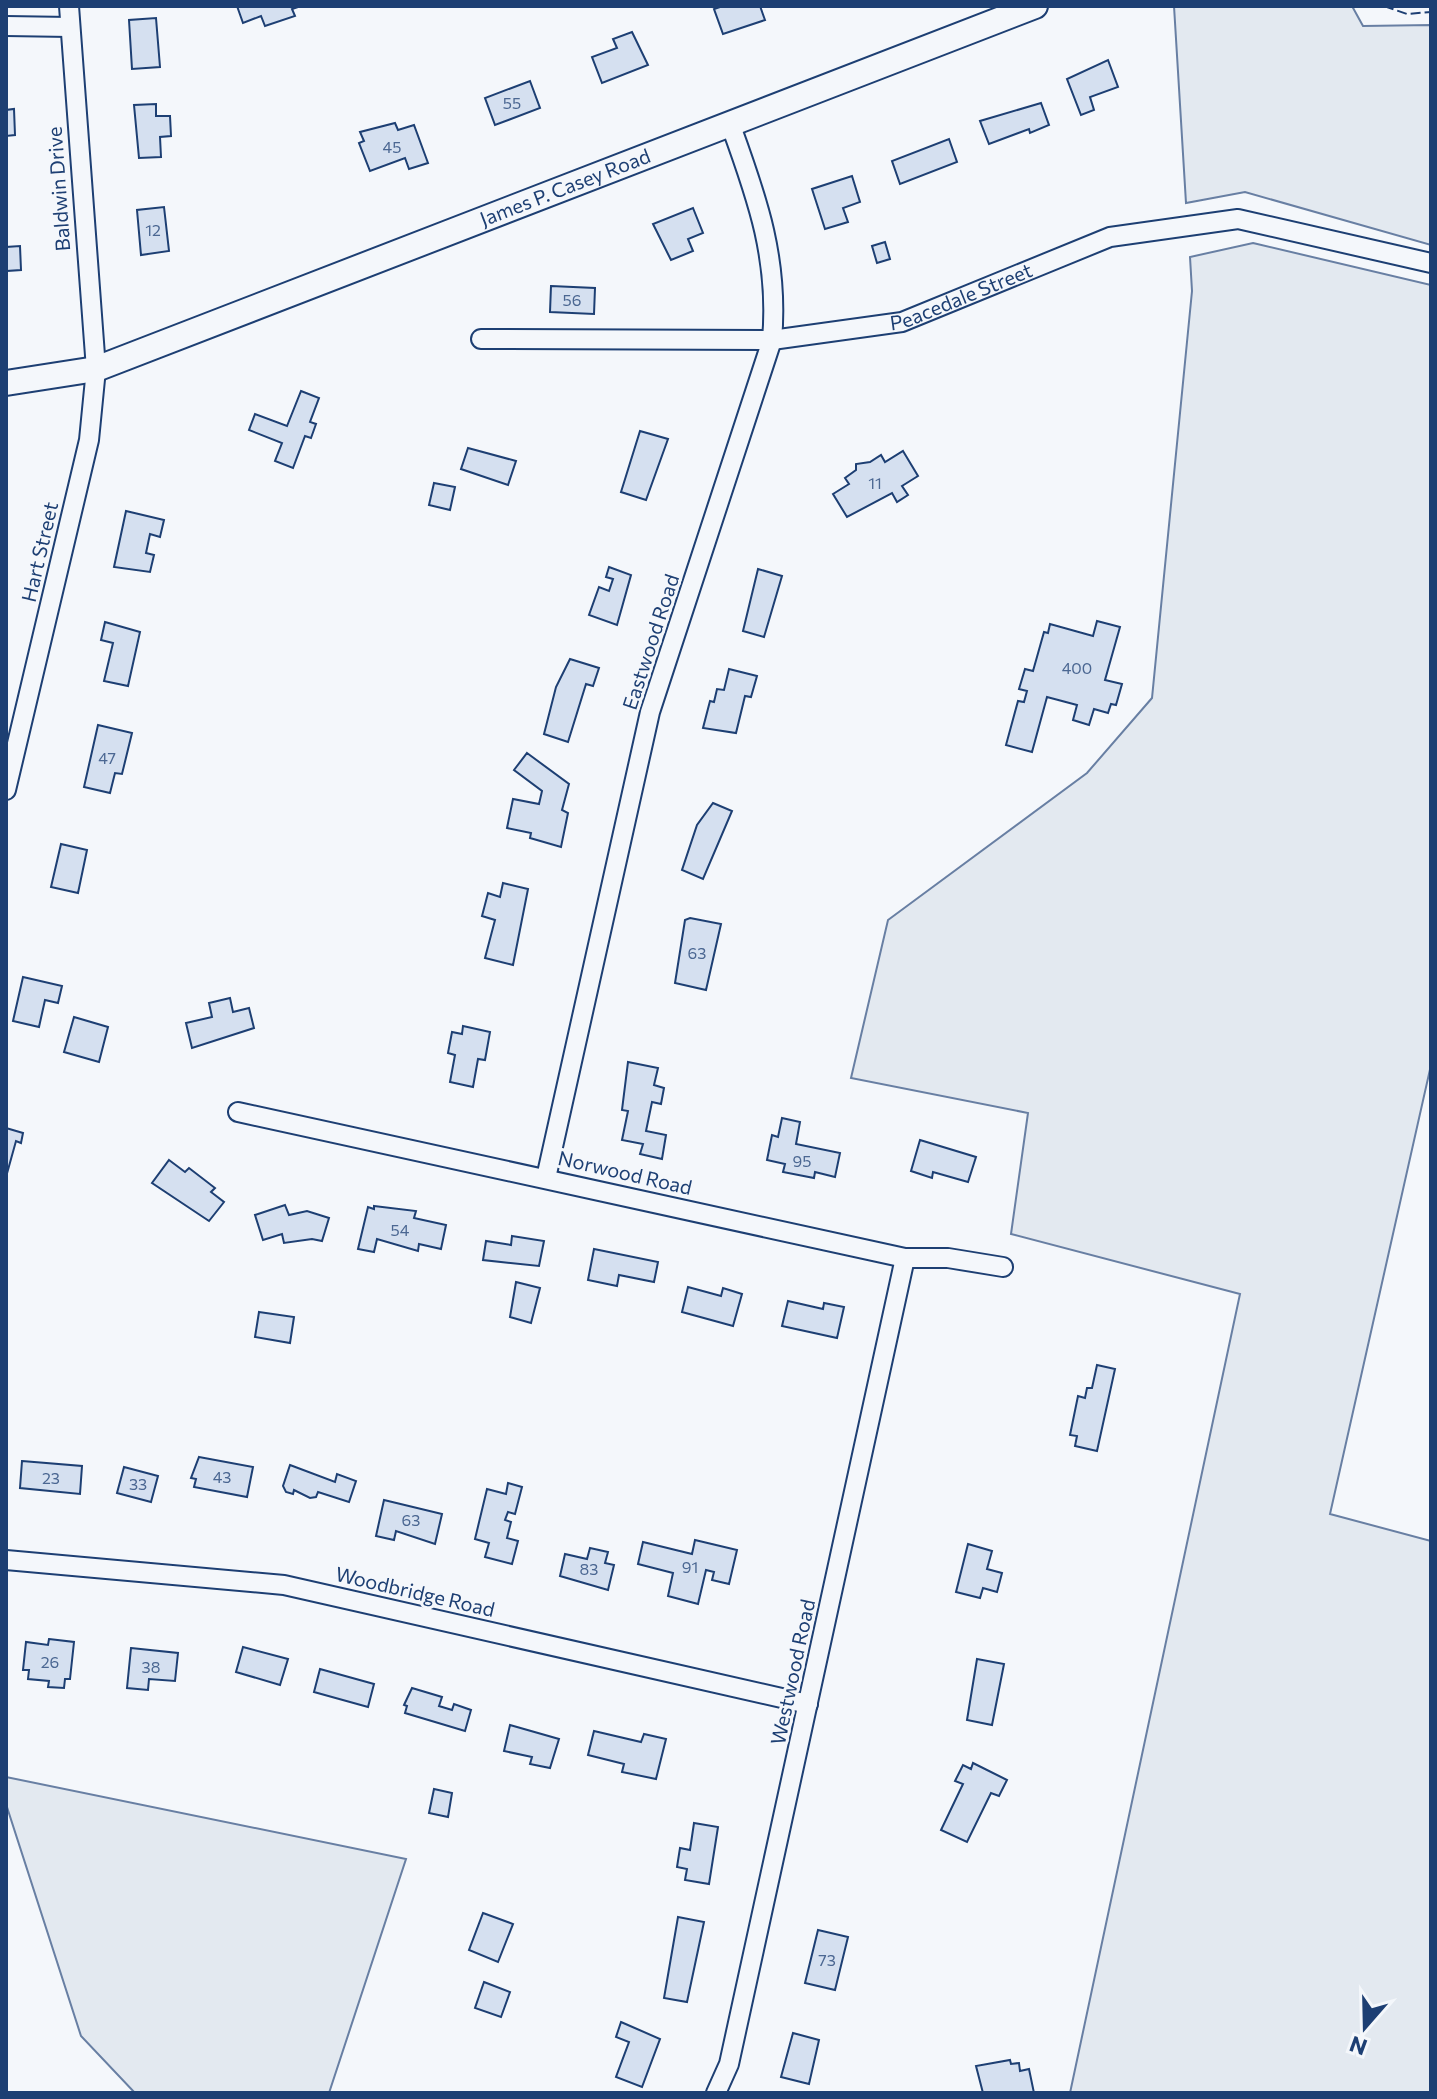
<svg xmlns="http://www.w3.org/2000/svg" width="1437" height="2099" font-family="Commissioner,sans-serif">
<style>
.green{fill:#e3e9f0;stroke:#687fa3;stroke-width:2}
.building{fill:#d5e0f0;stroke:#1d3f73;stroke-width:2}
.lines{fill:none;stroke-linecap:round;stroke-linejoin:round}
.street-casing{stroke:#1d3f73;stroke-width:22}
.secondary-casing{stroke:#1d3f73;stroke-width:28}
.street{stroke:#f4f7fb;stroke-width:18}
.secondary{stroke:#f4f7fb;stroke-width:24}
.fence{stroke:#1d3f73;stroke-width:2;stroke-dasharray:10 4;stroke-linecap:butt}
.labels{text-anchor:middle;stroke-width:6;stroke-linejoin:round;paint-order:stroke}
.number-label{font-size:16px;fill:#4b6792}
.street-label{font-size:20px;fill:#1d3f73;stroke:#f4f7fb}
</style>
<rect width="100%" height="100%" fill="#f4f7fb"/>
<g class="green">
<polygon points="1174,6 1352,6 1363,26 1431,25 1431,245 1245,192 1186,203"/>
<polygon points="1253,243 1431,285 1431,1065 1330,1514 1431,1541 1431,2093 1070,2093 1240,1294 1011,1234 1028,1113 851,1078 888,920 1087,773 1152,698 1192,291 1190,257"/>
<polygon points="6,1777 406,1859 329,2093 135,2093 81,2036 6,1804"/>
</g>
<g class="building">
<polygon points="237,6 301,6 292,9 295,16 265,26 261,16 243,23"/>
<polygon points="723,6 760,6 765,20 723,34 714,9"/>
<polygon points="156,18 160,67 132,69 129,20"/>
<polygon points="632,32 648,65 602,83 592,57 617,48 613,39"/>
<polygon points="1108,60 1118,87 1090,97 1094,110 1081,115 1067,79"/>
<polygon points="530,81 540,108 495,125 485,98"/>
<polygon points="1041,103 1049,125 1030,133 1029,129 989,144 980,121"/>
<polygon points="156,104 156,116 170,116 171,136 160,137 161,157 139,158 134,105"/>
<polygon points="14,109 15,135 6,136 6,110"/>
<polygon points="395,123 398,130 414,125 428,163 409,169 405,158 370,171 359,143 364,141 360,132"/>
<polygon points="949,139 957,162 900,184 892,161"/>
<polygon points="852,176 860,202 843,208 848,222 825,229 812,189"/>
<polygon points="164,207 169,251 141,255 137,210"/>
<polygon points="693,208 703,233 688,239 693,251 671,260 653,224"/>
<polygon points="885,242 890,259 877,263 872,246"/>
<polygon points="20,246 21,270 7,271 6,305 6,247"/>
<polygon points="551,286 595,288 594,314 550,312"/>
<polygon points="301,391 319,398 310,422 316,424 311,438 305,436 293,468 275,461 282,443 249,430 255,414 287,426"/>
<polygon points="640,431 668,439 646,500 621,492"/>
<polygon points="468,448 516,461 508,485 461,469"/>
<polygon points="903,451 918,476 902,486 908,495 897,502 892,493 847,517 833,494 849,484 845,478 856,470 856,464 870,462 881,455 885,462"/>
<polygon points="434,483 455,487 450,510 429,505"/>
<polygon points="126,511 164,520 160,537 150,534 146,553 154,555 150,572 114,567"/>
<polygon points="609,567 631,575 617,625 589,615 599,587 609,591 613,579 606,577"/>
<polygon points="758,569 782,576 764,637 743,631"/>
<polygon points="1097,621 1120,627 1105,680 1122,684 1116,705 1111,704 1108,713 1094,709 1089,725 1073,720 1077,705 1047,697 1032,752 1006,745 1018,701 1024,702 1027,691 1019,689 1025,669 1033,671 1044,632 1048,633 1050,624 1093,636"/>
<polygon points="105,622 140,632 128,686 104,681 113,643 101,640"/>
<polygon points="570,659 599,668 593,686 586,684 568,742 544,734 556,687"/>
<polygon points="729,669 757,676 751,697 745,696 736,733 703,728 710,701 714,702 717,689 724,690"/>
<polygon points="98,725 132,733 122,774 115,773 110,793 84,787"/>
<polygon points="527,753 569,784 562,810 568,813 561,847 530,838 531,833 507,828 513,799 539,804 542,791 514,770"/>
<polygon points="713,803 732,811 703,879 682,870 697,825"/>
<polygon points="61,844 87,850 78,893 51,887"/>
<polygon points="503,883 528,889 513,965 485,958 495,920 482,916 488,893 500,897"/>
<polygon points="690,918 721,924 706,990 675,983 685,920"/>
<polygon points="23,977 62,986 58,1003 45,1000 39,1027 13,1021"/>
<polygon points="230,998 233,1012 249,1008 254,1028 192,1048 186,1023 212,1017 209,1003"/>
<polygon points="74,1017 108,1027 99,1062 64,1052"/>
<polygon points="463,1026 490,1032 485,1060 478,1059 473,1087 450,1082 455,1055 448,1053 452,1032 462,1034"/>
<polygon points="628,1062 658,1068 654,1085 664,1088 661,1104 652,1102 646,1131 666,1135 662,1159 640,1154 643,1144 622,1140 628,1111 622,1110"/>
<polygon points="782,1118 800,1122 796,1144 840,1153 835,1177 815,1172 814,1178 783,1172 785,1164 767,1160 772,1135 778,1137"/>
<polygon points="6,1128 23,1133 21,1143 16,1141 6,1177"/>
<polygon points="920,1140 976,1157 968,1182 933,1172 932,1178 911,1171"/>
<polygon points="169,1160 185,1172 189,1168 215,1188 211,1192 224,1202 209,1221 152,1183"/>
<polygon points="285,1205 289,1215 307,1211 329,1218 322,1241 312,1239 284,1243 282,1234 263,1240 255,1215"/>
<polygon points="374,1206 416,1211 414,1218 446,1225 441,1249 419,1244 418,1251 377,1239 374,1252 358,1249 368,1207 374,1209"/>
<polygon points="512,1236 544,1241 539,1266 483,1260 486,1241 511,1245"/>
<polygon points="594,1249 658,1262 654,1282 619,1275 617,1286 588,1280"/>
<polygon points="516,1282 540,1288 531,1323 510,1317"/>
<polygon points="688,1287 721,1296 723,1288 742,1294 733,1326 682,1312"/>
<polygon points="788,1301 823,1309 824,1303 844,1307 837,1338 782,1326"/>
<polygon points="259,1312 294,1317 290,1343 255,1337"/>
<polygon points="1097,1365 1115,1369 1097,1451 1075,1446 1077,1436 1070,1435 1078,1396 1085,1398 1087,1388 1092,1388"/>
<polygon points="199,1457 253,1467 247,1497 194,1487 196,1479 191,1478"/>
<polygon points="22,1461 82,1466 80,1494 20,1488"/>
<polygon points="290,1465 335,1482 337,1474 356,1481 349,1502 318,1492 316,1497 310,1498 294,1490 293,1494 286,1492 283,1486"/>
<polygon points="124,1467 158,1476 151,1502 117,1493"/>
<polygon points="508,1483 522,1487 515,1514 508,1512 505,1520 511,1522 507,1538 518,1541 512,1564 485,1557 489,1543 475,1539 487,1489 506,1494"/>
<polygon points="384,1500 442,1514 435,1544 396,1531 394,1540 376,1536"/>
<polygon points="695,1540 737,1550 729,1584 712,1580 714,1572 706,1570 698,1604 668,1596 673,1573 638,1564 643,1542 692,1554"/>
<polygon points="968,1544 992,1551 987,1569 1002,1573 997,1592 983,1588 980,1598 956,1592"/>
<polygon points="590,1548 608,1552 605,1563 614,1565 608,1590 560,1576 565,1554 587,1559"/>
<polygon points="49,1639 74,1642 70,1679 65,1679 64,1688 48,1687 49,1681 28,1679 29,1670 23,1670 26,1642 48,1645"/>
<polygon points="243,1647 288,1659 280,1685 236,1672"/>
<polygon points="131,1648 178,1653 175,1681 149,1679 148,1690 127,1688"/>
<polygon points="977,1659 1004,1664 992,1725 967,1720"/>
<polygon points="320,1669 374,1684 368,1707 314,1692"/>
<polygon points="412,1688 442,1697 439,1706 452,1710 454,1704 471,1710 465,1731 405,1713 407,1706 404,1705"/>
<polygon points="510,1725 559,1739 550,1768 530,1764 532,1757 504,1751"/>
<polygon points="594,1731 641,1742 644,1734 666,1739 656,1779 622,1772 624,1764 588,1755"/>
<polygon points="973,1763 1007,1780 999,1796 991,1793 967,1842 941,1830 963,1784 955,1781 963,1765 971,1769"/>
<polygon points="434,1789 452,1793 448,1817 429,1813"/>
<polygon points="694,1823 718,1827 709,1884 685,1880 687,1869 677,1867 680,1848 690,1850"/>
<polygon points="483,1913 513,1924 498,1962 469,1950"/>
<polygon points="678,1917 704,1922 687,2002 664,1998"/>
<polygon points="818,1930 848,1937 835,1990 805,1983"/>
<polygon points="484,1982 510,1992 501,2017 475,2008"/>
<polygon points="621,2022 660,2039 642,2087 616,2077 629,2042 616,2037"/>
<polygon points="793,2033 819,2040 809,2084 781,2077"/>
<polygon points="1010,2060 1011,2064 1019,2063 1020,2071 1029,2069 1034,2093 983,2093 976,2066"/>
</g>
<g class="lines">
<g class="street-casing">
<g id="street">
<polyline points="6,26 70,27"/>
<path id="s1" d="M481 339 772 340 902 322 1110 237 1238 219 1431 263"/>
<polyline points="6,790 89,440 96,369 69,6"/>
<polyline points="238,1112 905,1258 948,1258 1003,1267"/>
<path d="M546 1178 650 712 772 340C779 261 758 200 731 126"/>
<polyline points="6,1560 284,1585 808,1704"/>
<polyline points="716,2093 729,2064 905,1258"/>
</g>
</g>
<g class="secondary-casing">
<g id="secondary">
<path id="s2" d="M6 383 96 369 1035 6"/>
</g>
</g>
<use href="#street" class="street"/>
<use href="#secondary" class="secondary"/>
<polyline class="fence" points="1384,6 1407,14 1431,12"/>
</g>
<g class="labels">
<g class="number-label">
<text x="512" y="109">55</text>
<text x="392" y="153">45</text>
<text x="153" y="236">12</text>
<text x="572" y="306">56</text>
<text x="875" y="489">11</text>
<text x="1077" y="674">400</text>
<text x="107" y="764">47</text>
<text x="697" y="959">63</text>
<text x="802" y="1167">95</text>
<text x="400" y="1236">54</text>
<text x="222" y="1483">43</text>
<text x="51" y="1484">23</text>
<text x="138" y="1490">33</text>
<text x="411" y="1526">63</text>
<text x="690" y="1573">91</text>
<text x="589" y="1575">83</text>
<text x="50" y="1668">26</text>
<text x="151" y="1673">38</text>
<text x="827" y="1966">73</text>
</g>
<g class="street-label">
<text transform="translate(59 189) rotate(-94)" y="7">Baldwin Drive</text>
<text dy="7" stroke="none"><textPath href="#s2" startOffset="594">James P. Casey Road</textPath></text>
<text dy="7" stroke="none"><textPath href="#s1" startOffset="486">Peacedale Street</textPath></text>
<text transform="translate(40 552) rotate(-77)" y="7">Hart Street</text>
<text transform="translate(651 642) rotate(-72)" y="7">Eastwood Road</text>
<text transform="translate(625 1173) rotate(13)" y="7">Norwood Road</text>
<text transform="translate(415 1592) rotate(13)" y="7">Woodbridge Road</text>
<text transform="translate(793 1672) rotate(-78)" y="7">Westwood Road</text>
</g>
</g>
<rect width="1437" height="2099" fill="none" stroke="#1d3f73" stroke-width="16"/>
<g transform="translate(1365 2027) rotate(200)" stroke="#f4f7fb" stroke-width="6" paint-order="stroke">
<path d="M0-6L14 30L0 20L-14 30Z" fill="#1d3f73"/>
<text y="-12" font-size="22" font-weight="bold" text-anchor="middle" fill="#1d3f73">N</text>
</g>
</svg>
